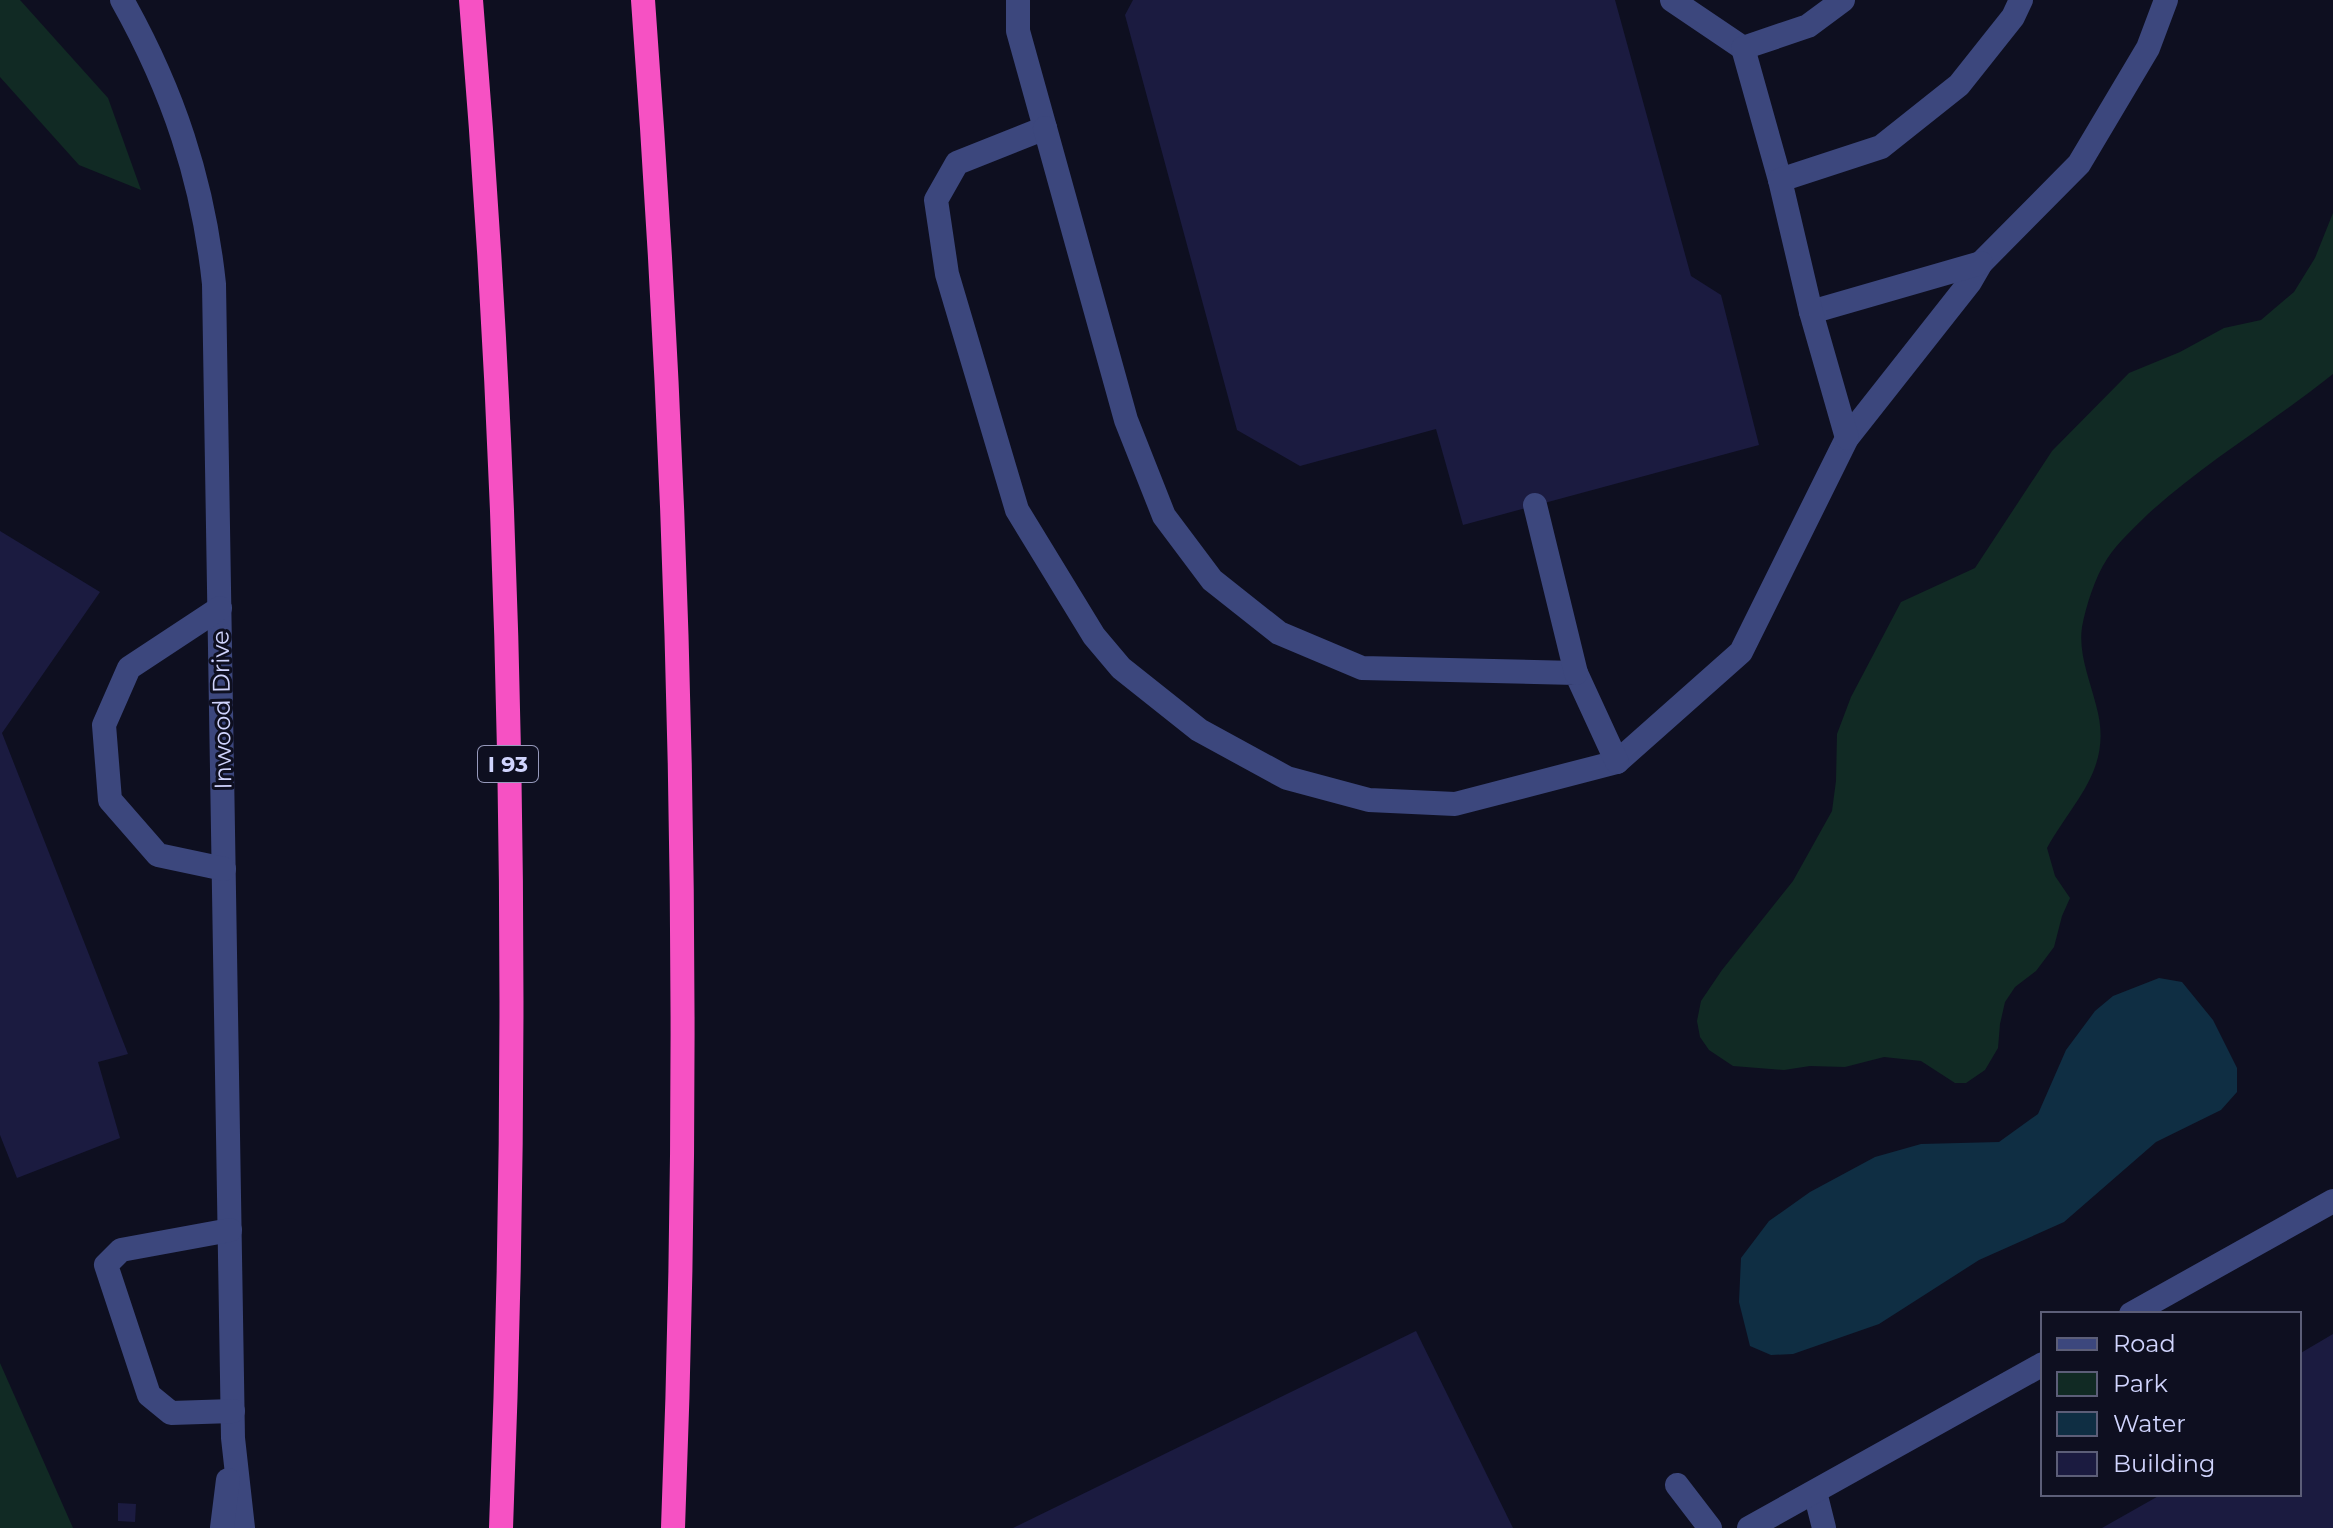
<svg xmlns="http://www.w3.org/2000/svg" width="2333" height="1528" font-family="Montserrat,sans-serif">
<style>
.green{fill:#112a24}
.water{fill:#0f2e43}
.building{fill:#1b1b40}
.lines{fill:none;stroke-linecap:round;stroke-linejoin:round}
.minor{stroke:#3c477d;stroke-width:24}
.highway{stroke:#f651c3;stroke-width:24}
.labels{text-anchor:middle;stroke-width:6;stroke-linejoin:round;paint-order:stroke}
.shield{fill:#0e0f20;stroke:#9699bb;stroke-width:2}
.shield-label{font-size:22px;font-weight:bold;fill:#d0d4fd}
.street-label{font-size:24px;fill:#d0d4fd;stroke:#0e0f20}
</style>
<rect width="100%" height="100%" fill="#0e0f20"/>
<g class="green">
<polygon points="0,0 20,0 108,98 141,190 79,165 0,77"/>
<path d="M2333 213V374C2273 422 2205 462 2148 514 2134 528 2118 542 2107 559 2095 577 2086 606 2082 627 2078 653 2090 681 2096 705 2114 768 2075 798 2047 848L2055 876 2070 898 2062 916 2054 947 2036 971 2015 987 2005 1002 2000 1024 1998 1048 1985 1070 1966 1083H1955L1921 1061 1884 1057 1845 1067 1810 1066 1784 1070 1733 1066 1709 1050 1700 1037 1697 1021 1701 1001 1722 970 1793 881 1832 811 1836 781 1837 734 1851 697 1901 602 1975 568 2052 451 2129 373 2180 352 2224 328 2261 320 2294 292 2315 258Z"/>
<polygon points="0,1363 73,1528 0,1528"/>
</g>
<polygon class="water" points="2159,978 2182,982 2213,1020 2237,1068 2237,1092 2221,1110 2156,1142 2064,1222 1979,1260 1879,1324 1793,1354 1771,1355 1750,1346 1739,1302 1741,1258 1769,1221 1810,1192 1875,1157 1921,1144 1999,1142 2038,1114 2066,1050 2095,1011 2113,996"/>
<g class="building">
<polygon points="1133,0 1615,0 1691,276 1721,295 1759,445 1463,525 1436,429 1300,466 1237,430 1125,15"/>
<polygon points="0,531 100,592 2,733 128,1054 98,1062 120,1138 17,1178 0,1135"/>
<polygon points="1416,1331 1513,1528 1013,1528"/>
<polygon points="2333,1334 2333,1528 2102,1528 2162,1494 2299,1494 2299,1354"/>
<polygon points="118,1503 136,1504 135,1522 118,1521"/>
</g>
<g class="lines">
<g class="minor">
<path d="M122 0C173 91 203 180 214 284L233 1438 243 1528"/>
<polyline points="1018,0 1018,31 1045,128 957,163 936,200 947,274 1017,510 1094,636 1121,668 1199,730 1287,778 1369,800 1455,804 1617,762 1741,652 1847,438 1970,282 1981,263 2079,164 2148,48 2166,0"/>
<polyline points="1672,0 1743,48"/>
<polyline points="1045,128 1126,420 1164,516 1212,580 1279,633 1362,668 1576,673 1617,762"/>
<polyline points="1780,180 1743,48 1808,26 1843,0"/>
<polyline points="1811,312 1981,263"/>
<polyline points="1847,438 1811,312 1780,180 1881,147 1959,85 2013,17 2021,0"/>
<polyline points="1535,505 1576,673"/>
<polyline points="220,608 129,668 104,725 110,800 158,855 224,869"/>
<polyline points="230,1230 121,1250 106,1265 149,1395 171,1413 233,1411"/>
<polyline points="2131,1314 2333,1201"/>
<polyline points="1677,1485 1710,1528"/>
<polyline points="1815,1492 1824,1528"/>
<polyline points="222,1528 228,1480"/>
<polyline points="1749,1528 2043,1364"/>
</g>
<g class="highway">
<path d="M471 0C513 507 521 1019 501 1528"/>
<path d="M643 0C681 508 693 1019 673 1528"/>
</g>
</g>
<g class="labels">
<rect class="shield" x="478" y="746" width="60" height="36" rx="6"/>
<g class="shield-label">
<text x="508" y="772">I 93</text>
</g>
<g class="street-label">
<text transform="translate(222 710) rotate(-91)" y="8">Inwood Drive</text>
</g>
</g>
<rect x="2041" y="1312" width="260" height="184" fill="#0e0f20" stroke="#5c5e78" stroke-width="2"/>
<rect x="2057" y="1338" width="40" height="12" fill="#3c477d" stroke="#5c5e78" stroke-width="2"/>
<text x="2113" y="1352" font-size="24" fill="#d0d4fd">Road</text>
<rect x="2057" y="1372" width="40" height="24" fill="#112a24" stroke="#5c5e78" stroke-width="2"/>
<text x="2113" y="1392" font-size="24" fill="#d0d4fd">Park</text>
<rect x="2057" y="1412" width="40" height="24" fill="#0f2e43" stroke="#5c5e78" stroke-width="2"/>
<text x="2113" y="1432" font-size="24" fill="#d0d4fd">Water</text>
<rect x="2057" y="1452" width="40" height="24" fill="#1b1b40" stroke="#5c5e78" stroke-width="2"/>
<text x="2113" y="1472" font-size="24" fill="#d0d4fd">Building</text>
</svg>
